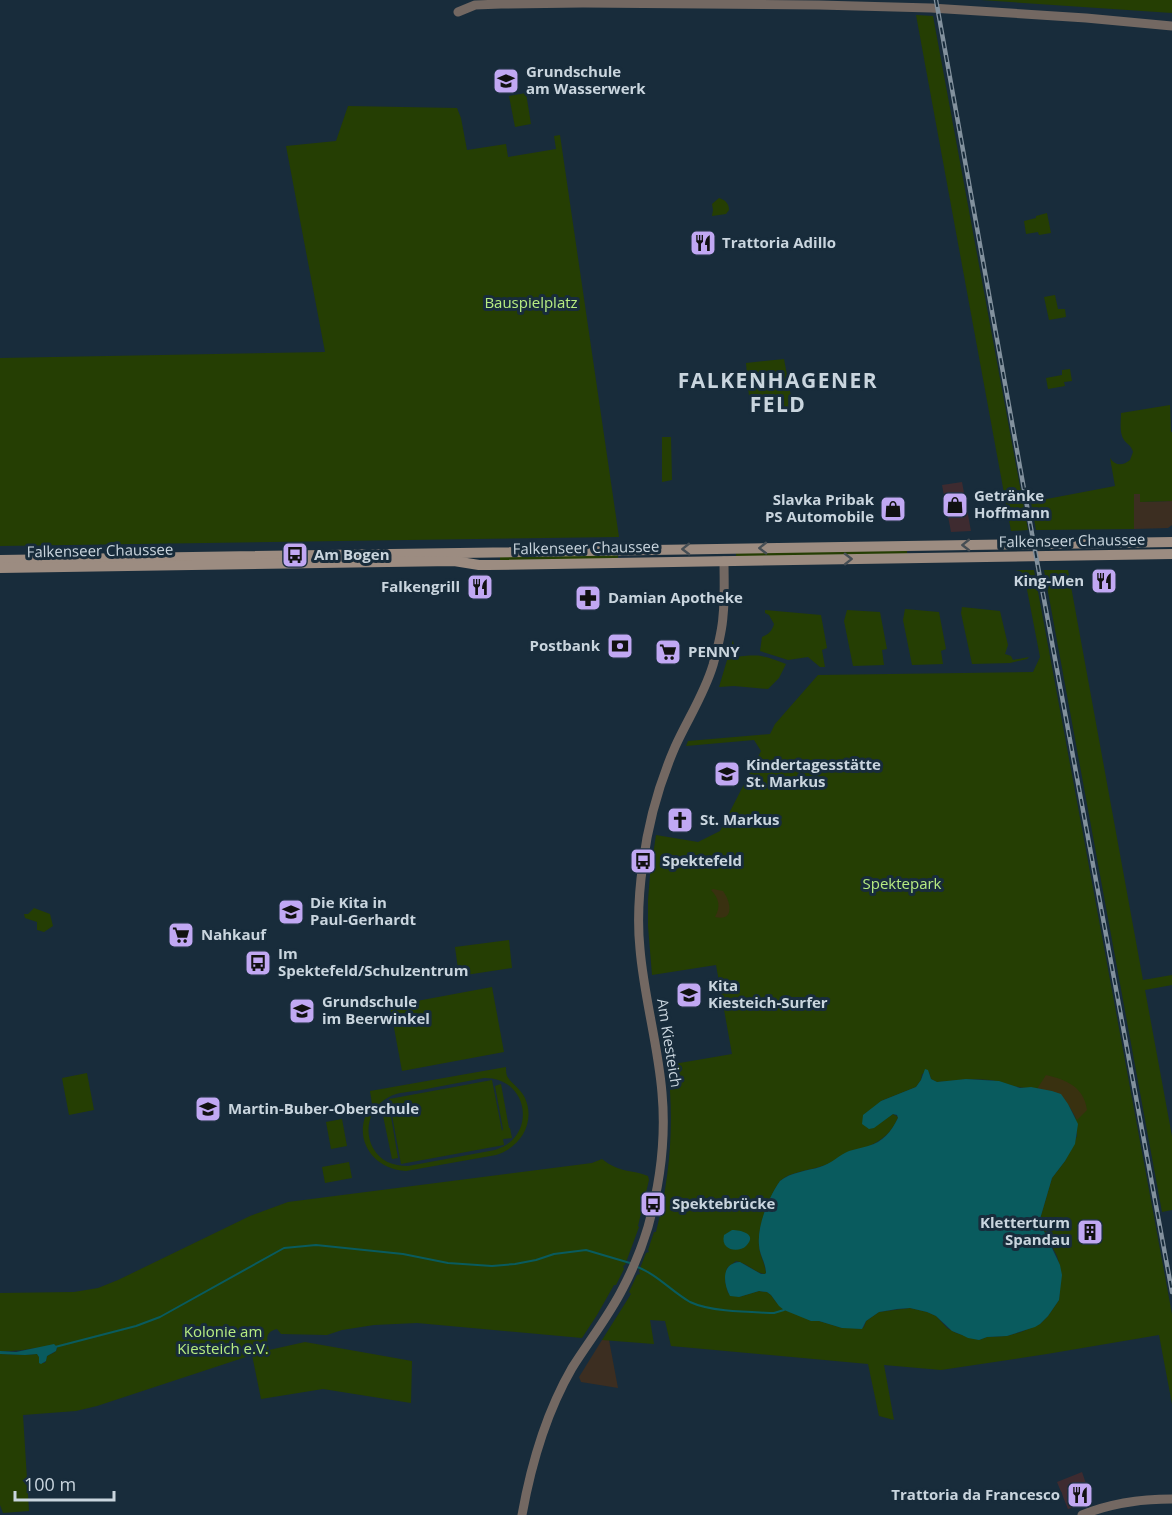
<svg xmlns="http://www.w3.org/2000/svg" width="1172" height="1515" font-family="'Open Sans',sans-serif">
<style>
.commercial{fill:#3e2b30}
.industrial{fill:#3c2e21}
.green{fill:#253e03;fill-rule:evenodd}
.sand{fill:#393110}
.water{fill:#095b5e}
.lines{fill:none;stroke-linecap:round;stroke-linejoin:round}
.stream{stroke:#095b5e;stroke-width:2}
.tertiary{stroke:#736862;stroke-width:9}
.secondary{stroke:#9c8c81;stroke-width:10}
.rail-casing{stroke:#82919d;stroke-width:4.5}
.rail{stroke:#182c3b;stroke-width:2;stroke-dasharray:7;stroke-linecap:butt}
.oneway{stroke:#464e54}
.labels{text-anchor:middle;stroke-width:6;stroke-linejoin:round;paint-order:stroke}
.poi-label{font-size:15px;font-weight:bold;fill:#c9d5de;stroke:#182c3b;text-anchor:start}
.park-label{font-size:15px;fill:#b7ec82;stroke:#182c3b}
.street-label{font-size:15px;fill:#c9d5de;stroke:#182c3b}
.district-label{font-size:21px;font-weight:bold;letter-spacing:1.5px;fill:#c9d5de;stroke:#182c3b}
</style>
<rect width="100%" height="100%" fill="#182c3b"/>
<g class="commercial">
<polygon points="962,482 971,531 951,532 942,485"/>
<polygon points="1082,1472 1092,1501 1068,1509 1057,1482"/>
</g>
<g class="industrial">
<polygon points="1134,494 1140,494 1140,502 1172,501 1172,525 1168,528 1134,529"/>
<polygon points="602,1340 609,1340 618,1388 581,1382 579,1377"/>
</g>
<g class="green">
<polygon points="981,0 1172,0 1172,13"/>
<polygon points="916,15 933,16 1028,530 1011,531"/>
<polygon points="526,93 531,124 515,127 509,96"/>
<polygon points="348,106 457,108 461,118 467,150 506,144 508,157 556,149 554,136 560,135 619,537 0,546 0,358 325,352 286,146 336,141"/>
<path d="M719 198C725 200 729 203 729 210L726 214 712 216 713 210 712 204Z"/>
<polygon points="1047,213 1051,233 1039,235 1038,232 1026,234 1024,221 1036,218 1036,216"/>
<polygon points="1055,295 1058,309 1065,309 1066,317 1049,320 1044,297"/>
<polygon points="784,359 793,407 750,408 746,363"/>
<polygon points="1070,369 1072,381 1064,382 1065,386 1048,389 1046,378 1062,375 1062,370"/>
<path d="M1170 405 1171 432H1172V501L1140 502V494H1134V529L1036 530 1031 502 1115 486 1110 458C1115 466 1123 466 1130 460L1133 452C1131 445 1128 445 1124 440 1119 433 1121 421 1121 413Z"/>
<polygon points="662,437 671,437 672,480 662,482"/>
<polygon points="907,550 907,554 736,557 736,552"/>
<polygon points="618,554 618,559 500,560 500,556"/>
<path d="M1015 570H1034L1172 1314V1404L1159 1335 1047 1354 941 1370 884 1365 894 1420 879 1416 868 1364 671 1346 665 1321 650 1320 654 1344 602 1340 631 1294 629 1292 637 1275 640 1274 639 1271 646 1253 649 1252 648 1250 654 1232H656C671 1173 674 1125 668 1065L732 1054 716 965 652 975 648 926V900L650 875 656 835 698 842 720 831 761 751 754 740 686 746 688 741 770 734 775 724 818 675 1033 672 1040 657 1024 574 1020 571ZM929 1072 931 1079 937 1082C954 1081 972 1078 990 1080 1002 1081 1014 1088 1027 1088L1068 1104 1075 1115 1077 1136 1065 1161 1052 1178 1040 1219 1043 1229 1057 1256 1061 1271 1059 1300 1048 1316 1040 1324 1021 1332 1007 1336 987 1337 979 1340 956 1333 947 1328 936 1316 927 1312 910 1308 879 1312 866 1321 864 1327 860 1329 848 1327 842 1328 819 1321H811L776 1302 771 1295 767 1292 759 1291 739 1297 728 1293 725 1281 727 1268 736 1261C747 1263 755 1273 765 1274L766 1273C765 1263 759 1254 759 1245 757 1227 770 1195 780 1181 790 1172 806 1171 819 1167 827 1165 833 1161 840 1158 863 1148 889 1143 898 1117L893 1114 879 1123 881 1101 916 1087 921 1080 922 1074Z"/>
<polygon points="1044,570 1068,570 1143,980 1172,975 1172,985 1145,990 1172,1136 1172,1210 1162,1212"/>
<polygon points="962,607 1000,611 1008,645 1005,654 1011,656 1013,660 1029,657 1027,659 1010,663 972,664 961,613"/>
<polygon points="905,609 939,612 946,649 941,651 943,664 912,665 903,620"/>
<path d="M765 610 821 615 827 648 822 650 825 667H820L808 657 788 660 760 651 762 637C769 634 772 631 774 624L769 615 765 613Z"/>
<polygon points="847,610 880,612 887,649 882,650 884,665 853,666 844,621"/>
<path d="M733 640 736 657C741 656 756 655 761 656 769 657 778 661 786 664L779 678 768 689 734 686 719 687Z"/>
<polygon points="34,908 50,914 53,926 44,932 37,930 37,922 25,918 24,914 28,914"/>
<polygon points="509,940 512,968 459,976 455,947"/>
<polygon points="492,987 504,1052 402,1071 390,1006"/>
<path d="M506 1067C506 1070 506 1073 507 1076 510 1082 521 1089 525 1098 536 1123 520 1148 496 1155L406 1171C370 1169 350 1134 372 1104L370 1091ZM484 1078C529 1077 538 1137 495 1150L408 1166C393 1166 380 1161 373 1148 363 1130 370 1106 389 1097 398 1092 410 1092 421 1090 442 1086 463 1082 484 1078Z"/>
<polygon points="87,1073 94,1110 69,1115 62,1078"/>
<polygon points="492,1080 502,1131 503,1129 495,1086 501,1084 509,1128 510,1128 512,1138 503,1139 504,1145 401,1164 389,1099"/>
<polygon points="389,1105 398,1158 392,1159 381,1106"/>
<polygon points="342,1119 347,1146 331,1149 326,1122"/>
<path d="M602 1159C606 1162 610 1165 615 1167 625 1172 637 1171 648 1176L649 1180 638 1226 639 1227 625 1265 623 1266 624 1269 616 1285H614L597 1315 582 1338 417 1323 374 1325 342 1330 327 1335 281 1334 277 1329C264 1332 267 1340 269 1350L305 1342 412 1361 411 1403 323 1389 261 1399 252 1355 97 1406 76 1411 23 1415 29 1511 3 1513 0 1505V1354L25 1355 37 1354 39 1357V1363H45L47 1356C52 1353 57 1353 57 1347 37 1346 21 1352 0 1351V1293L74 1292 98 1288 118 1280 250 1216 288 1202 592 1163Z"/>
<polygon points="349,1162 352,1178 325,1183 322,1167"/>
</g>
<g class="sand">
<path d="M713 889 723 891C731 902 735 922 715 917 721 907 719 898 711 890Z"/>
<path d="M1046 1075C1067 1080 1084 1087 1087 1110L1077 1120 1068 1104 1052 1091 1037 1089Z"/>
</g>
<g class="water">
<path d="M925 1069 928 1070 931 1079 937 1082 966 1079 999 1081 1020 1088 1031 1087 1052 1091 1061 1094 1068 1104 1078 1124 1075 1144 1065 1161 1052 1178 1040 1219 1043 1229 1060 1265 1062 1275 1059 1300 1048 1316 1040 1324 1035 1327 1007 1336 987 1337 979 1340 968 1338 962 1335 952 1331 936 1316 927 1312 910 1308 897 1309 879 1312 866 1321 862 1329 842 1328 819 1321H811L784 1310 779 1306 771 1295 767 1292 759 1291 739 1297 730 1296C723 1283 721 1263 740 1262L761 1274H765L766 1273C766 1263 759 1254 759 1245 757 1226 769 1196 780 1181 791 1172 807 1171 820 1167 831 1164 839 1155 849 1151 855 1149 862 1148 868 1146 883 1142 891 1132 898 1118L897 1115 893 1114 874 1128 869 1129 862 1124 863 1115 881 1101 916 1087 921 1080Z"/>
<path d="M732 1230C741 1230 758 1234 746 1246 739 1253 720 1251 724 1235Z"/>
<polygon points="54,1344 57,1347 56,1351 47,1356 46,1361 41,1364 39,1363 39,1357 37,1354 25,1355 0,1354 0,1351 16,1352"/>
</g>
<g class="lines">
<g class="stream">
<path d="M635 1266C657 1274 671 1291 690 1302 711 1312 750 1312 774 1313L784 1310"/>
<polyline points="55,1347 136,1326 160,1317 284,1248 316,1245 403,1254 448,1263 492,1266 515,1264 536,1260 554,1254 586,1250 630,1263"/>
</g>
<g class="tertiary">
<polyline points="458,12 475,5 501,4 583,3 819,5 931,8 1086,18 1172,26"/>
<path d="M522 1515C531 1465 546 1413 572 1368 589 1341 609 1316 623 1288 633 1269 642 1247 648 1227 660 1184 666 1137 662 1093 658 1044 644 997 640 949 637 920 639 891 643 863 648 824 659 784 675 747 687 720 704 695 713 665 717 650 722 633 723 616 725 598 724 579 724 561"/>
<path d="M1082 1515C1111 1503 1141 1499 1172 1499"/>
</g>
<g class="secondary">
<polyline points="0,560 1172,542"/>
<polyline points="0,568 454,561 479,565 488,565 1172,554"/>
</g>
<g class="rail-casing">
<polyline id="rail" points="936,0 1036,556 1172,1292"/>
</g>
<use href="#rail" class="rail"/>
</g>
<defs><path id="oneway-chevron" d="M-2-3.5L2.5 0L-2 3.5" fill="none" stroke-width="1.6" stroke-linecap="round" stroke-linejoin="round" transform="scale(1.5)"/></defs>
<g class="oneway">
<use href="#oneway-chevron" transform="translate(966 545) rotate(179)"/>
<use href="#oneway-chevron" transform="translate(763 548) rotate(179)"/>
<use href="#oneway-chevron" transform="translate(686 549) rotate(179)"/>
<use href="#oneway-chevron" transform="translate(848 559) rotate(-1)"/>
</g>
<defs>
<g id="school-square" transform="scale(1.35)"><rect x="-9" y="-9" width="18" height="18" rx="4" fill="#c1a8f3" stroke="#182c3b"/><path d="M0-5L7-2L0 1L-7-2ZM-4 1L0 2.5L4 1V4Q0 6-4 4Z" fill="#111"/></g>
<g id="restaurant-square" transform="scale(1.35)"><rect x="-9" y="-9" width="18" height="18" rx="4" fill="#c1a8f3" stroke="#182c3b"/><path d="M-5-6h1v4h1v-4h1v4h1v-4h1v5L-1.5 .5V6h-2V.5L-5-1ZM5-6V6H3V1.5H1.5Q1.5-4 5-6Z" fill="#111"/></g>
<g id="shop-square" transform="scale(1.35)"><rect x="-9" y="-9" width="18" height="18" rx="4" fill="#c1a8f3" stroke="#182c3b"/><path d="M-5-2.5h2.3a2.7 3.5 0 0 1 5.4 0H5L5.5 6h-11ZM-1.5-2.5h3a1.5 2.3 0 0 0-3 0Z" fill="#111"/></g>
<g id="bus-square" transform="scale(1.35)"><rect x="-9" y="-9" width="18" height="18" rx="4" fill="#c1a8f3" stroke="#182c3b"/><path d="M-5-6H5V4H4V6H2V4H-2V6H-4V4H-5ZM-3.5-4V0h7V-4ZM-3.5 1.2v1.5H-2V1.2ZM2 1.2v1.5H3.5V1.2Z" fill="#111"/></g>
<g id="pharmacy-square" transform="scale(1.35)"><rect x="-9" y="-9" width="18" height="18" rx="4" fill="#c1a8f3" stroke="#182c3b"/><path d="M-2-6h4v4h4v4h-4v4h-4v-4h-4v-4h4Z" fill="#111"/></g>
<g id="bank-square" transform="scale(1.35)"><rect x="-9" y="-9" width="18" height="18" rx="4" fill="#c1a8f3" stroke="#182c3b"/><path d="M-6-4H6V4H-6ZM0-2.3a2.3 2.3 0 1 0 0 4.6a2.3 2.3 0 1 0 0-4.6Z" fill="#111"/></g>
<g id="supermarket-square" transform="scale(1.35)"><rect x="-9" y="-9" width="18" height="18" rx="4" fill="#c1a8f3" stroke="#182c3b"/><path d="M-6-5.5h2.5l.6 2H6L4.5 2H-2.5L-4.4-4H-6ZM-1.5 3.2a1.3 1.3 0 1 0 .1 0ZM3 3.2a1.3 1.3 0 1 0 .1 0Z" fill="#111"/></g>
<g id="church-square" transform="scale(1.35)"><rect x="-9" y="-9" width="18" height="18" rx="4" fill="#c1a8f3" stroke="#182c3b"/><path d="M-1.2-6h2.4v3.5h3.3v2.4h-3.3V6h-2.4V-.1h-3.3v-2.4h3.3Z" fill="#111"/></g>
<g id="building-square" transform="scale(1.35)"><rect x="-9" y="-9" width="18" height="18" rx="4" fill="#c1a8f3" stroke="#182c3b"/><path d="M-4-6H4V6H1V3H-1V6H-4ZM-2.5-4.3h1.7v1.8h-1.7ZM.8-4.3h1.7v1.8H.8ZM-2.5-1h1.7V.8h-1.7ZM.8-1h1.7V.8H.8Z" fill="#111"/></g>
</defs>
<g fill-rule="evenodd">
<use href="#school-square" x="506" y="81"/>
<use href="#restaurant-square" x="703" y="243"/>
<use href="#shop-square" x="955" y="505"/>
<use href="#shop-square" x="893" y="509"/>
<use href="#bus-square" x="295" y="555"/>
<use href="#restaurant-square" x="1104" y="581"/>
<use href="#restaurant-square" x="480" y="587"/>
<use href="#pharmacy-square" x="588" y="598"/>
<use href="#bank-square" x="620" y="646"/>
<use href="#supermarket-square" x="668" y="652"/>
<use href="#school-square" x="727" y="774"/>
<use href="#church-square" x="680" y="820"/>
<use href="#bus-square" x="643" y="861"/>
<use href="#school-square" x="291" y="912"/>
<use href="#supermarket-square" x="181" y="935"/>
<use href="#bus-square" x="258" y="963"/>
<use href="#school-square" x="689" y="995"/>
<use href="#school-square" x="302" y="1011"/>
<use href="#school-square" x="208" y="1109"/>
<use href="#bus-square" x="653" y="1204"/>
<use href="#building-square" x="1090" y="1232"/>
<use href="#restaurant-square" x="1080" y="1495"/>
</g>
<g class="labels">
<g class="poi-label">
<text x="526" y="77">Grundschule<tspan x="526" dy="17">am Wasserwerk</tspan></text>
<text x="722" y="248">Trattoria Adillo</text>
<text x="974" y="501">Getränke<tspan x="974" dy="17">Hoffmann</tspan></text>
<text x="874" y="505" text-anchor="end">Slavka Pribak<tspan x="874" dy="17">PS Automobile</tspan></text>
<text x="314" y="560">Am Bogen</text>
<text x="1084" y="586" text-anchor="end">King-Men</text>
<text x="460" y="592" text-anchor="end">Falkengrill</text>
<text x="608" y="603">Damian Apotheke</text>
<text x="600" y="651" text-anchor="end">Postbank</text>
<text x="688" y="657">PENNY</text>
<text x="746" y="770">Kindertagesstätte<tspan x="746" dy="17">St. Markus</tspan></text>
<text x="700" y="825">St. Markus</text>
<text x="662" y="866">Spektefeld</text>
<text x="310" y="908">Die Kita in<tspan x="310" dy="17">Paul-Gerhardt</tspan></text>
<text x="201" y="940">Nahkauf</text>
<text x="278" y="959">Im<tspan x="278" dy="17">Spektefeld/Schulzentrum</tspan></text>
<text x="708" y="991">Kita<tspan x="708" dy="17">Kiesteich-Surfer</tspan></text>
<text x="322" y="1007">Grundschule<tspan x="322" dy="17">im Beerwinkel</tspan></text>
<text x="228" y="1114">Martin-Buber-Oberschule</text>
<text x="672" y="1209">Spektebrücke</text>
<text x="1070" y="1228" text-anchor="end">Kletterturm<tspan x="1070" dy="17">Spandau</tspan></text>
<text x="1060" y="1500" text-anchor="end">Trattoria da Francesco</text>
</g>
<g class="park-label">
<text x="531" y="308">Bauspielplatz</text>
<text x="902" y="889">Spektepark</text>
<text x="223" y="1337">Kolonie am<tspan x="223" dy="17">Kiesteich e.V.</tspan></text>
</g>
<g class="street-label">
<text transform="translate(1072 541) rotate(-1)" y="5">Falkenseer Chaussee</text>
<text transform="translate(586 548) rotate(-1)" y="5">Falkenseer Chaussee</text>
<text transform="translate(100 551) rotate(-1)" y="5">Falkenseer Chaussee</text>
<text transform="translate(669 1043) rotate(81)" y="5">Am Kiesteich</text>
</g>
<g class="district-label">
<text x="778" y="388">FALKENHAGENER<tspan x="778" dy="24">FELD</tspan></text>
</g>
</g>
<path d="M15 1491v9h99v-9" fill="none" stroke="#c9d5de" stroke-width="3"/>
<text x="24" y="1491" font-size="18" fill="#c9d5de" stroke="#182c3b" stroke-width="4.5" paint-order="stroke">100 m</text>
</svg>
